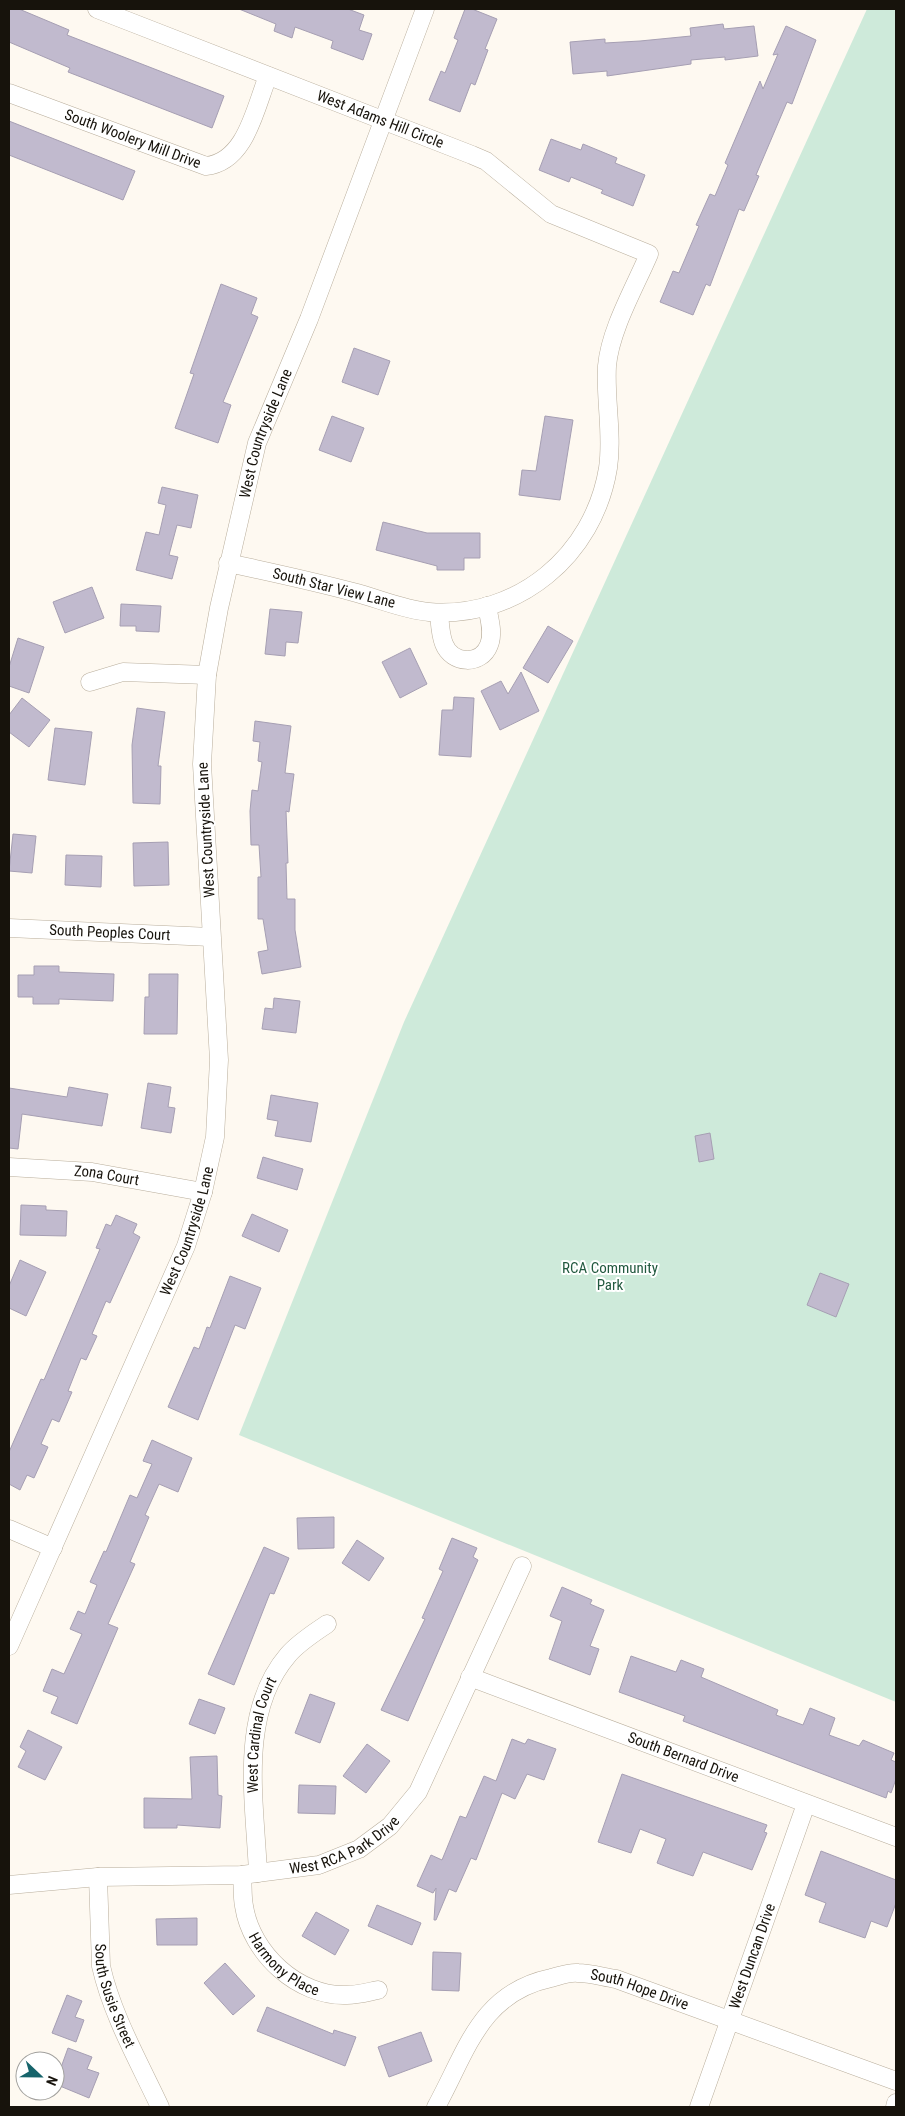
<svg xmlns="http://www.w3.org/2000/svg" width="905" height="2116" font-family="'Roboto Condensed',sans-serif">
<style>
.green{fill:#ceeada}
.building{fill:#c1bace;stroke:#a69fb3}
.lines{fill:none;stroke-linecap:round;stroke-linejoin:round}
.street-casing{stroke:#b9ae9c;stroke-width:19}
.street{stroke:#fff;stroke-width:18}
.labels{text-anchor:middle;stroke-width:4;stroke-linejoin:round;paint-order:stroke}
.street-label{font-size:15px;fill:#17130c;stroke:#fff}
.park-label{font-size:15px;fill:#22593f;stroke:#fff}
</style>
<rect width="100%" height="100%" fill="#fef9f1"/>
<polygon class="green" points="867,9 896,9 896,1702 239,1435 404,1022"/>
<g class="building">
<polygon points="9,9 19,9 69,30 67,35 224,96 212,128 68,72 70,68 9,42"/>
<polygon points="239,9 348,9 364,15 359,30 372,34 363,60 331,48 333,41 295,27 292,38 274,31 276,24"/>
<polygon points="465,9 472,9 497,19 485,49 488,50 475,85 471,83 460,112 429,100 441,71 445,73 458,40 454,38"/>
<polygon points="723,24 724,29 754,26 758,56 725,60 725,57 691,60 691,64 607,76 607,71 573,74 570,42 605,39 605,43 640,41 691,36 690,28"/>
<polygon points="786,26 816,40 792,104 787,102 756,175 759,176 744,211 739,209 710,286 706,284 693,315 660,302 673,271 679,273 699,226 696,225 710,194 715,196 728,165 725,163 760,81 763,89 778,54 773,55"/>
<polygon points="9,121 135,171 123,200 9,155"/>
<polygon points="551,139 581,150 583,144 617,158 615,163 645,175 633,206 601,193 603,190 571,177 569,182 539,170"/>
<polygon points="221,284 257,298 251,314 258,317 223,402 231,405 218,443 175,428 194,374 190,373"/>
<polygon points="354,348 390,361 378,395 342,382"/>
<polygon points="332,416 364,428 351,462 319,450"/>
<polygon points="545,416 573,420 560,500 519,495 522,470 536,471"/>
<polygon points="162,487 198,495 191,528 177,525 169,555 178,557 172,579 136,570 146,532 159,535 166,505 158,503"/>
<polygon points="383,522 427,533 480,533 480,558 464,558 464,570 437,570 437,566 376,550"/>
<polygon points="92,587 104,618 65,633 53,602"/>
<polygon points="121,604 161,606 159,632 136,631 136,626 120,626"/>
<polygon points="270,609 302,612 298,643 286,642 285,656 265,654"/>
<polygon points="548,626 573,641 548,683 523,668"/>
<polygon points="18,638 44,647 29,693 9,686 9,667"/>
<polygon points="410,648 427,684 400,698 382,662"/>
<polygon points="521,672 539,711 500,730 481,691 501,681 508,694"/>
<polygon points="454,697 474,698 471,757 439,755 442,710 453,710"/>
<polygon points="22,698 50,720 29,747 9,732 9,715"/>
<polygon points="137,708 165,712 158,766 161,766 160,804 133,803 132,745"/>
<polygon points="255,721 291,726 285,773 294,774 289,812 286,811 288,863 286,863 287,899 295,899 295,930 301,967 262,974 258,952 268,950 263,919 258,919 258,877 261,877 259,845 251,845 250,811 252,790 258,791 262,762 258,761 260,742 253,741"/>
<polygon points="55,728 92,732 85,785 48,780"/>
<polygon points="13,834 36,836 32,873 9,871"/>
<polygon points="168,842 169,885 134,886 133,843"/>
<polygon points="66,855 102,856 101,887 65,885"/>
<polygon points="34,966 59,966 59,972 114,974 113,1001 59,999 59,1004 33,1004 33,997 18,997 18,975 34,975"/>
<polygon points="149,974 178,974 177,1034 144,1034 145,997 149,997"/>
<polygon points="274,998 300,1001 296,1033 262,1029 265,1008 273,1009"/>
<polygon points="148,1083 171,1087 168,1107 175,1108 171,1133 141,1128"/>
<polygon points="69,1087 108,1094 102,1126 22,1114 18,1149 9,1148 9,1088 67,1097"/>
<polygon points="271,1095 318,1103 311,1142 275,1136 278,1121 267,1119"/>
<polygon points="710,1133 714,1159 699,1162 695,1136"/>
<polygon points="263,1157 303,1169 297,1190 257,1178"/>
<polygon points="21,1205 46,1206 46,1210 67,1211 66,1236 20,1235"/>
<polygon points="252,1214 288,1230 279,1252 242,1236"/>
<polygon points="116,1215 137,1224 133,1233 140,1237 110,1303 106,1301 92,1334 97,1336 86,1360 81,1358 68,1391 72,1392 59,1422 52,1419 41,1444 48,1447 34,1478 27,1475 20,1490 9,1484 9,1452 41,1379 44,1380 68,1324 100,1249 96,1248 106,1224 111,1226"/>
<polygon points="20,1260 46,1272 26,1316 9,1308 9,1286"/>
<polygon points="820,1273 849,1284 836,1317 807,1305"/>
<polygon points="230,1276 261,1288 245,1329 235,1325 198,1420 168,1407 194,1347 199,1349 207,1327 210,1328"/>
<polygon points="152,1440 192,1458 178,1492 159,1484 145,1515 149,1517 130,1562 135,1564 108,1624 118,1628 77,1724 51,1713 58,1697 43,1691 52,1669 64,1674 82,1634 70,1629 78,1611 85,1614 97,1585 90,1582 104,1551 106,1552 130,1495 137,1498 152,1464 143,1461"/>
<polygon points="334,1517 334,1548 298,1549 297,1518"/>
<polygon points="452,1538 477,1548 473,1557 478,1560 408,1721 381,1710 425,1619 422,1618 443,1571 439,1569"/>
<polygon points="357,1540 384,1558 369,1581 342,1563"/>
<polygon points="264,1547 289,1558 274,1594 270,1593 234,1685 208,1674"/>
<polygon points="562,1587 592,1600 590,1604 604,1610 590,1646 599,1649 590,1675 549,1659 562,1621 550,1616"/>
<polygon points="631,1656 676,1672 681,1660 704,1669 701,1677 778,1710 776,1715 803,1725 810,1708 835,1718 829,1735 859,1746 863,1740 894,1753 891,1760 896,1762 896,1779 891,1793 888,1791 886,1798 683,1721 685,1716 619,1692"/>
<polygon points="310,1694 335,1703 320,1743 295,1733"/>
<polygon points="199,1699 225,1708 215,1734 189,1724"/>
<polygon points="28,1730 62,1747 45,1780 18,1767 26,1751 20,1747"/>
<polygon points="512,1739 525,1744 528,1739 556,1749 544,1780 527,1774 515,1799 502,1793 476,1860 471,1858 456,1892 449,1889 436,1920 434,1920 436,1888 433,1893 417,1886 431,1855 442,1860 460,1816 466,1818 484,1776 496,1781"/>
<polygon points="367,1744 390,1761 366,1793 343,1776"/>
<polygon points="217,1756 218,1795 222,1796 220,1828 177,1825 177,1828 144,1828 144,1798 192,1799 190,1757"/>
<polygon points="622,1774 767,1825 764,1832 767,1833 752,1870 703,1852 693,1876 670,1868 657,1863 666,1839 640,1829 631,1853 598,1842"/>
<polygon points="299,1785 336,1786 335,1814 298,1813"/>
<polygon points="821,1851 896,1880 896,1903 887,1927 871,1921 865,1938 819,1922 826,1903 805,1895"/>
<polygon points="377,1905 421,1923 412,1945 368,1926"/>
<polygon points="316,1912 349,1930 335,1955 302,1936"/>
<polygon points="197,1918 197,1945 157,1945 156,1919"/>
<polygon points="433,1952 461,1953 459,1991 432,1990"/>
<polygon points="225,1963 255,1996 233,2015 204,1983"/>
<polygon points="67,1995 82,2001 75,2017 84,2020 76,2042 52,2033"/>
<polygon points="267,2007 333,2034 334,2030 356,2037 345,2066 257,2031"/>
<polygon points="421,2032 432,2061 389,2077 378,2047"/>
<polygon points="68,2048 92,2057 87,2069 99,2073 89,2098 55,2084"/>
</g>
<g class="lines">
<g class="street-casing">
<g id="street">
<path id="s1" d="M97 9 472 155 486 161 551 214 649 254C635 287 610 330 607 366 605 400 613 435 608 468 594 555 518 619 429 612 404 610 377 598 353 592 312 581 270 572 228 563"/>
<path id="s2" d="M9 93 206 166C246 162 255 108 268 76"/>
<path d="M439 613C440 623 440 634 444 644 452 664 481 666 489 645 494 633 489 618 487 606"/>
<polyline points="90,682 123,672 207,675"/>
<path id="s3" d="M9 928 211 937"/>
<path id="s4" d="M9 1167 92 1172 203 1192"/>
<polyline points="9,1529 53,1548"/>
<path id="s5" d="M9 1646 186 1246 203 1192 215 1137 219 1060 202 764 207 675 219 608 257 443 309 319 425 9"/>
<path id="s6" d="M470 1677 896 1837"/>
<path id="s7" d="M258 1873C255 1802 238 1713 288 1655 298 1643 314 1633 327 1624"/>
<path id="s8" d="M242 1875C243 1885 242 1896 244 1906 251 1953 298 1997 347 1995 357 1995 368 1992 378 1990"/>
<path id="s9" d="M98 1877 101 1966C112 2015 139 2062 160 2107"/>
<path id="s10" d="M9 1885 98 1877 242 1875 319 1865 359 1849 390 1826 418 1792 522 1566"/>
<path id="s11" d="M436 2107C467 2051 480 1993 551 1978 559 1976 569 1972 578 1973 590 1973 603 1977 616 1979L896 2081"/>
<path id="s12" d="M699 2107 806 1804"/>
<polyline points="895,2107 896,2103"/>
</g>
</g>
<use href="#street" class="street"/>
</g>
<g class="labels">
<g class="street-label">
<text dy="5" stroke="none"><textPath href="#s1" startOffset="304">West Adams Hill Circle</textPath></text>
<text dy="5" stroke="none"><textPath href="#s2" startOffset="132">South Woolery Mill Drive</textPath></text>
<text dy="5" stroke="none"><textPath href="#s5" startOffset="1262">West Countryside Lane</textPath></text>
<text transform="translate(334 588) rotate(14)" y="5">South Star View Lane</text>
<text transform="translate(206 830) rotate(-93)" y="5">West Countryside Lane</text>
<text dy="5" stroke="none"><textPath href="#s3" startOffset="101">South Peoples Court</textPath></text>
<text dy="5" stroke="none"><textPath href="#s4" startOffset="98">Zona Court</textPath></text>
<text dy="5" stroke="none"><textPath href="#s5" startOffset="452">West Countryside Lane</textPath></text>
<text dy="5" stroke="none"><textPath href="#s7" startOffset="139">West Cardinal Court</textPath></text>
<text dy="5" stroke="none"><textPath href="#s6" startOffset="228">South Bernard Drive</textPath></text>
<text dy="5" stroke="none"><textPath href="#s10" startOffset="342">West RCA Park Drive</textPath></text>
<text dy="5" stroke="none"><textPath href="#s12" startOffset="160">West Duncan Drive</textPath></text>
<text dy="5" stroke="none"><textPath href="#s8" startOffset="105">Harmony Place</textPath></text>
<text dy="5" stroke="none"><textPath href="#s11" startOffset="272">South Hope Drive</textPath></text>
<text dy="5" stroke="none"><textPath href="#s9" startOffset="121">South Susie Street</textPath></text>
</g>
<g class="park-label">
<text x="610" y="1273">RCA Community<tspan x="610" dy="17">Park</tspan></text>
</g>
</g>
<rect width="905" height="2116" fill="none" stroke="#17130c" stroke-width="20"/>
<g transform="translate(40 2076) rotate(112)"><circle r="24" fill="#ffffff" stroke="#a2a19e"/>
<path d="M0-4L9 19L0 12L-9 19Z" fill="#16646b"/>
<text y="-8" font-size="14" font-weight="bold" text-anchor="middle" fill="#17130c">N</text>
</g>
</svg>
